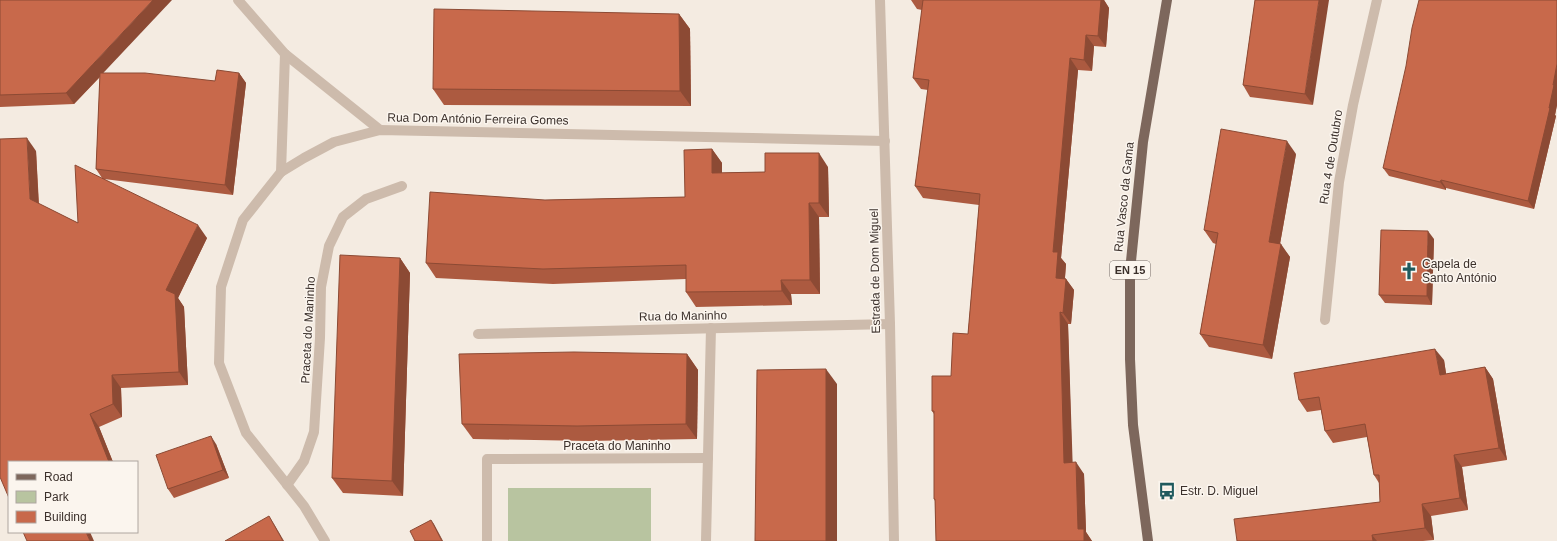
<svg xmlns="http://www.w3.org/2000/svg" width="1557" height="541" font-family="Helvetica,sans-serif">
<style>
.green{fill:#b8c4a0}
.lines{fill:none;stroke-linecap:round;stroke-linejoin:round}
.minor{stroke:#cdbbac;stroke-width:10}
.tertiary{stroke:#cdbbac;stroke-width:10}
.primary{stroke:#7d675c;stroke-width:10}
.wall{fill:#ac5a40}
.shaded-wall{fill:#8c4a34}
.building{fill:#c8694b;stroke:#8c4a34}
.labels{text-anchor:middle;stroke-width:3;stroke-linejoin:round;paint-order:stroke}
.shield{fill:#fbf5ee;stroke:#756b66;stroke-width:1}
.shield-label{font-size:11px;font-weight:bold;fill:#3b302b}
.street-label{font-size:12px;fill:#3b302b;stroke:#fbf5ee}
.poi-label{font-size:12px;fill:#3b302b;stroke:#fbf5ee;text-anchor:start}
</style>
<rect width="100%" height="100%" fill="#f4ebe1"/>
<rect class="green" x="508" y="488" width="143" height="53"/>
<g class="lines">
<g class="minor">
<polyline points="238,0 285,54 380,130"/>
<polyline points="281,172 285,54"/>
<polyline points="1325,320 1339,182 1353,105 1377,0"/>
<polyline points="478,334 890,324"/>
<polyline points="287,485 304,461 314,432 320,338 321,287 329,246 343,217 366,199 402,186"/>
<polyline points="325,541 304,506 246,433 219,363 221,287 243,220 281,172 304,158 334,142 380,130 885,141"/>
<polyline points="487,541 487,459 708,458"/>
<polyline points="706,541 711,328"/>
</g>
<polyline class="tertiary" points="880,0 890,324 894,541"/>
<polyline class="primary" points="1148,541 1133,425 1130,359 1130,271 1143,142 1167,0"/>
</g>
<g class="wall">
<polygon points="0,0 104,73 215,81 239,73 246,83 233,195 104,179 207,238 178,298 184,307 188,385 121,388 122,417 99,427 113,462 9,462 36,151 39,204 78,223 102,178 96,169 100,77 74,104 0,107"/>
<polygon points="911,0 1104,0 1109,8 1106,47 1094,46 1092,71 1078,70 1061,258 1066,264 1065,278 1066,279 1074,290 1071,324 1068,324 1072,463 1084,474 1086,532 1092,541 936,541 935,501 934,499 934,414 932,411 951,376 968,334 979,205 923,198 915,186 928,90 921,89 913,78 922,10 917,9"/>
<polygon points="1255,0 1313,105 1250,97 1243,85"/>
<polygon points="1557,0 1557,105 1555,115 1556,116 1534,209 1446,188 1446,190 1389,176 1383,168"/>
<polygon points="679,14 690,29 691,106 444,105 433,89"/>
<polygon points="712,149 722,163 722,173 765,172 828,167 829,217 819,217 820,294 791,294 792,305 696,307 686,292 686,279 553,284 436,278 426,263 545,200 685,197"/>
<polygon points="1296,154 1280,244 1290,257 1272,359 1209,347 1200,334 1216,244 1213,243 1204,230"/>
<polygon points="1434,239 1432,305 1385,303 1379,295"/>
<polygon points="400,258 410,273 403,496 343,493 332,478"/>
<polygon points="687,354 698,370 697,439 588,441 473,439 462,424"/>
<polygon points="1444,360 1446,374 1485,367 1493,379 1507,460 1462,467 1468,510 1431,516 1434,540 1423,541 1237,541 1380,502 1379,483 1374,475 1367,437 1333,443 1325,431 1321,410 1307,412 1299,400"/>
<polygon points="216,444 229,478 174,498 168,489"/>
</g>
<g class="shaded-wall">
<polygon points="153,0 172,0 74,104 66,93"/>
<polygon points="1101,0 1104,0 1109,8 1106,47 1098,36"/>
<polygon points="1319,0 1329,0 1313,105 1305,94"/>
<polygon points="679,14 690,29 691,106 680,91"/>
<polygon points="1086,35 1094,46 1092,71 1084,60"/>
<polygon points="1070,58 1078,70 1061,258 1066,264 1064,289 1056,278 1053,252"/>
<polygon points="1557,64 1557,105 1555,115 1556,116 1534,209 1528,201 1549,108"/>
<polygon points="239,73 246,83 233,195 225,185"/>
<polygon points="27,138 36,151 39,212 30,199"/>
<polygon points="1287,141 1296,154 1278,255 1269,242"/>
<polygon points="712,149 722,163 722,188 712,173"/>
<polygon points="819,153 828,167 829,217 819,203"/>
<polygon points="1441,180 1446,188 1446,190 1440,182"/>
<polygon points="809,203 819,217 820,294 810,280"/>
<polygon points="198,225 207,238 178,298 184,307 188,385 179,372 166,290"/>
<polygon points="1428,231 1434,239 1432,305 1427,296"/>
<polygon points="1281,244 1290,257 1272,359 1263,345"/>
<polygon points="400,258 410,273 403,496 392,481"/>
<polygon points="1066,279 1074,290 1071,324 1063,313"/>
<polygon points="781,280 791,294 792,305 782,291"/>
<polygon points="1060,312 1068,324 1073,474 1064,463"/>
<polygon points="1435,349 1444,360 1448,386 1440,375"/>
<polygon points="687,354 698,370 697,439 686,424"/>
<polygon points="1485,367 1493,379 1507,460 1499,448"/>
<polygon points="826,369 837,384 837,541 826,541"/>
<polygon points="112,375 121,388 122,417 113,404"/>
<polygon points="90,414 99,427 113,462 109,462"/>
<polygon points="211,436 216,444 229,478 223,470"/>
<polygon points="1454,455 1462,467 1468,510 1460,498"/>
<polygon points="1076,462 1084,474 1086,532 1092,541 1084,541 1078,529"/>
<polygon points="1422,504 1431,516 1434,540 1425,528"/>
<polygon points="269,516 274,524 284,541 283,541"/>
<polygon points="431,520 434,524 443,541 442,541"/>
<polygon points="86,532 90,532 94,541 90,541"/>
<polygon points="1372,535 1377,541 1373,541"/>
</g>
<g class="building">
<polygon points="0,0 153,0 66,93 0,95"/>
<polygon points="923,0 1101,0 1098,36 1086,35 1084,60 1070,58 1053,252 1058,252 1056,278 1066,279 1063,313 1060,312 1064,463 1076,462 1078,529 1084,529 1084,541 936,541 935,499 934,499 934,411 932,411 932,376 951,376 953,333 968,334 980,194 915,186 929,80 913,78"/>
<polygon points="1255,0 1319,0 1305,94 1243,85"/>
<polygon points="1419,0 1557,0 1557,64 1553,85 1554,85 1549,108 1550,108 1528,201 1441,180 1440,182 1383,168 1406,66 1412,28"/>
<polygon points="434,9 679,14 680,91 433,89"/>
<polygon points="217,70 239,73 225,185 96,169 100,73 145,73 215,81"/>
<polygon points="1221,129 1287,141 1269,242 1281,244 1263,345 1200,334 1218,233 1204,230"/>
<polygon points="27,138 30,199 78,223 75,165 198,225 166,290 175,294 179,372 112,375 113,404 90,414 109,462 9,462 9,498 0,477 0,139"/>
<polygon points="712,149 712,173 765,172 765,153 819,153 819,203 809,203 810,280 781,280 782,291 686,292 686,265 543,269 426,263 430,192 545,200 685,197 684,150"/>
<polygon points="1381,230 1428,231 1427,296 1379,295"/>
<polygon points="340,255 400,258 392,481 332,478"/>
<polygon points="1435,349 1440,375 1485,367 1499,448 1454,455 1460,498 1422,504 1425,528 1372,535 1373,541 1237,541 1234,519 1380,502 1379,475 1374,475 1365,424 1325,431 1319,397 1299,400 1294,373"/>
<polygon points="574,352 687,354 686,424 577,426 462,424 459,354"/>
<polygon points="826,369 826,541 755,541 757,370"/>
<polygon points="211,436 223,470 168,489 156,455"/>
<polygon points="269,516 283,541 225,541"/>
<polygon points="431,520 442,541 415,541 410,531"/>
<polygon points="23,532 86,532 90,541 27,541"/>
</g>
<defs>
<g id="church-bare" transform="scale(1.38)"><path d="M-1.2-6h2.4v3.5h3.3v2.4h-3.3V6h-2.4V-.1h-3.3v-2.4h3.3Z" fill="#1f5a5e" stroke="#fbf5ee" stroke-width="2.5" paint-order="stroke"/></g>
<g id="bus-bare" transform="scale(1.38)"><path d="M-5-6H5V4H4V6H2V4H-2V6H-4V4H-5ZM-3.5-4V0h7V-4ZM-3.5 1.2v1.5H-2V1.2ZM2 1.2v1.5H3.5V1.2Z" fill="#1f5a5e" stroke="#fbf5ee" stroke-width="2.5" paint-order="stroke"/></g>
</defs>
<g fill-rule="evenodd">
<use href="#church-bare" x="1409" y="271"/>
<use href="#bus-bare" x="1167" y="491"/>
</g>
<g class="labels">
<rect class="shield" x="1110" y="261" width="40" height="18" rx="3"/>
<g class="shield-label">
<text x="1130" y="274">EN 15</text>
</g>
<g class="street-label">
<text transform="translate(478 119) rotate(1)" y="4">Rua Dom António Ferreira Gomes</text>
<text transform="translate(1331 157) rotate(-81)" y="4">Rua 4 de Outubro</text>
<text transform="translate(1124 197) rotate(-84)" y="4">Rua Vasco da Gama</text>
<text transform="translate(875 271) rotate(-91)" y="4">Estrada de Dom Miguel</text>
<text transform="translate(683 316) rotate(-1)" y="4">Rua do Maninho</text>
<text transform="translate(308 330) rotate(-87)" y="4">Praceta do Maninho</text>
<text x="617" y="450">Praceta do Maninho</text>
</g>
<g class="poi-label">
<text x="1422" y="268">Capela de<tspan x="1422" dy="14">Santo António</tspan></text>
<text x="1180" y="495">Estr. D. Miguel</text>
</g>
</g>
<rect x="8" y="461" width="130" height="72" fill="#fbf5ee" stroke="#aea6a0"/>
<rect x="16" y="474" width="20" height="6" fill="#7d675c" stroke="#aea6a0"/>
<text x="44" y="481" font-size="12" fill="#3b302b">Road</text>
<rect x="16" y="491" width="20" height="12" fill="#b8c4a0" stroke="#aea6a0"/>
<text x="44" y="501" font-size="12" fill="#3b302b">Park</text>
<rect x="16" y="511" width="20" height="12" fill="#c8694b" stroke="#aea6a0"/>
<text x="44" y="521" font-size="12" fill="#3b302b">Building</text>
</svg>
